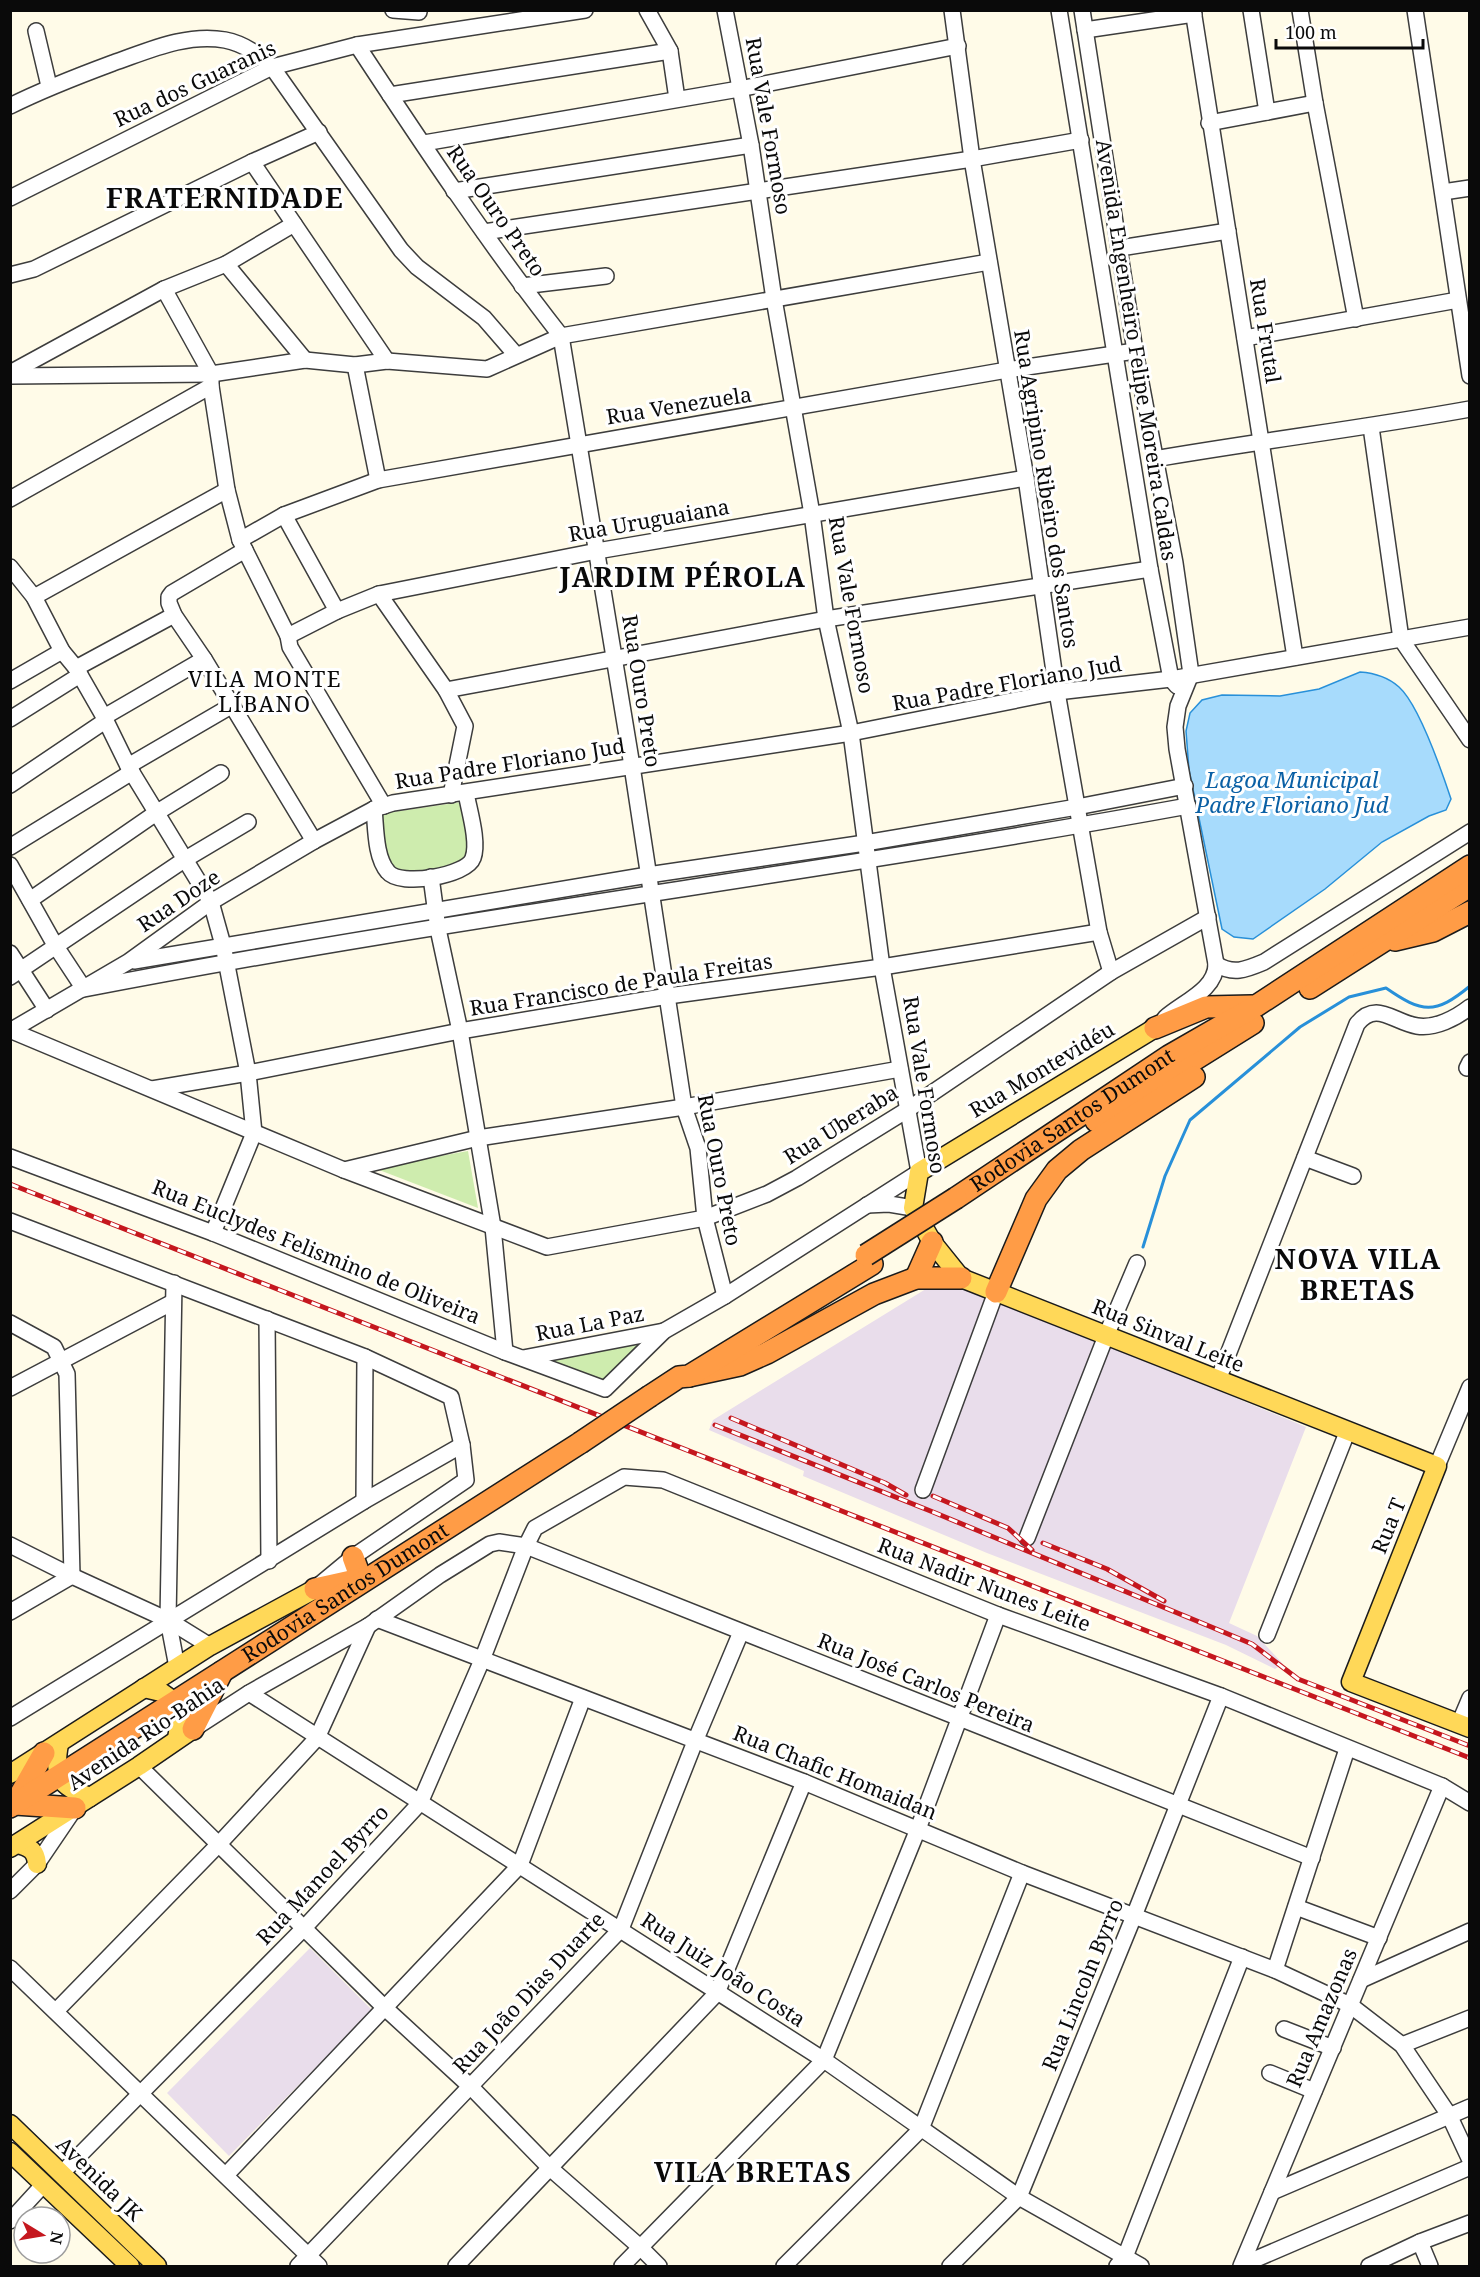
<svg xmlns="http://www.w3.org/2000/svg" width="1480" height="2277" font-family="'Noto Serif',serif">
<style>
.industrial{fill:#e9ddeb}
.green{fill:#ceecae}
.water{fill:#a7dbfc;stroke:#2890d9;stroke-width:1.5}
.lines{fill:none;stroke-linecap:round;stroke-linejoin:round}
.stream{stroke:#2890d9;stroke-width:3}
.minor-casing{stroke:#3d3d3d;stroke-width:18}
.major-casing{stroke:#1b1b1b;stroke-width:21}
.highway-casing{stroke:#1b1b1b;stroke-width:24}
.minor{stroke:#fff;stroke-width:15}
.major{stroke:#ffd858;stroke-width:18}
.highway{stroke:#ff9c46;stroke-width:21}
.rail-casing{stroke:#c5171e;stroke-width:5}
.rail{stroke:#fff;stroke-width:3;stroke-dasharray:9;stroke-linecap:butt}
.highway-bridge-casing{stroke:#1b1b1b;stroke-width:24;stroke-linecap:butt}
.highway-bridge{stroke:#ff9c46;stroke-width:21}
.labels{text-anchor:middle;stroke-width:6;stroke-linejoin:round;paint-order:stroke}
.street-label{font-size:21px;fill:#0a0a0a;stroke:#fff}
.neighbourhood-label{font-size:22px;letter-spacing:1.5px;fill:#0a0a0a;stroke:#fff}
.water-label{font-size:22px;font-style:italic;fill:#0a60a5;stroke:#fff}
.district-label{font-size:27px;font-weight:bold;letter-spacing:1.5px;fill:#0a0a0a;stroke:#fff}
</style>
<rect width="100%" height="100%" fill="#fffbe8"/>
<g class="industrial">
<polygon points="959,1283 1306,1427 1229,1623 1257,1636 1283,1664 1275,1669 1226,1645 987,1553 803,1476 804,1471 709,1430 713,1420 934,1284"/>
<polygon points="310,1948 372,2010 229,2156 167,2093"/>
</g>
<g class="green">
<polygon points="462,802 471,851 461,864 411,874 405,873 387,864 379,814"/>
<polygon points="468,1151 478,1208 374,1168"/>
<polygon points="654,1336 605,1384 537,1359"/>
</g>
<path class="water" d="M1360 672C1374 673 1389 678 1399 687 1419 705 1442 772 1451 799L1446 810 1429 816 1382 842 1325 889 1253 939 1234 937 1222 929 1189 770 1186 731 1190 713 1202 700 1222 695 1280 696 1319 689Z"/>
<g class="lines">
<path class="stream" d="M1143 1247 1165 1176 1190 1120 1300 1027 1349 997 1386 988C1422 1013 1435 1015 1470 986"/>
<g class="minor-casing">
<g id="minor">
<polyline points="393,10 419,12"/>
<polyline points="647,10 670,51 677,99"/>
<polyline points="952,10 972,159 1026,478 1057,692 1099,932 1111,972"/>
<polyline points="1059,10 1150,569 1171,679 1177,686"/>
<path d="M1082 10 1135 351 1175 563 1191 674 1178 706 1175 727 1177 749 1216 964C1216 990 1183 1002 1165 1018"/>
<polyline points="1193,10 1295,657"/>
<polyline points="1251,10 1267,112"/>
<polyline points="1300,10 1315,103 1356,319"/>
<polyline points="1415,10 1470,376"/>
<polyline points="1085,30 1194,14"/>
<polyline points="36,31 49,86"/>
<path d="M357 45C422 144 488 243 561 336L632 766 684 1107 698 1148 705 1218 725 1296"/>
<polyline points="390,95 670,51"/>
<path d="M10 106C44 89 78 76 113 63 148 51 186 33 225 40 245 44 257 54 272 67L401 250 417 267 484 318 516 355"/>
<polyline points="1209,123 1315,103"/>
<polyline points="424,143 739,89 958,46"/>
<polyline points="252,162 387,361"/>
<polyline points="454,191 751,145"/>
<polyline points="1443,192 1470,188"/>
<polyline points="10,198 272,67 357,45 585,10"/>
<polyline points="484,232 972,159 1081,140"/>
<polyline points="1120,248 1228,231"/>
<polyline points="226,264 305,360"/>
<polyline points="10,275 34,269 252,162 319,132"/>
<polyline points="522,286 606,276"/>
<polyline points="164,289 211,374 211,386 227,490 240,540 288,636 290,647 384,806"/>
<polyline points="1245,338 1458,300"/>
<polyline points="355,365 378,480"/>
<polyline points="10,373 164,289 226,264 294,224"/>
<polyline points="10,376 211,374 305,360 355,365 387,361 487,369 561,336 989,262"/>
<polyline points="1371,427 1401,639 1470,740"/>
<path d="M1154 459C1259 441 1365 428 1470 409"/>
<polyline points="10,499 211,386"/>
<polyline points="284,515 337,611"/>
<polyline points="240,540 284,515 378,480 1007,370 1135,351"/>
<polyline points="245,550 172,593 169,597 169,603 174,615 204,659 314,841"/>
<polyline points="10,567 34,597 62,651 76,668 104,717 128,766 211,902 223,945 248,1073 254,1133 213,1233"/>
<polyline points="379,594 446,690 465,726 451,795"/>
<polyline points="34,597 227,490"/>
<polyline points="288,636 337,611 379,594 597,551 1026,478"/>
<polyline points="76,668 174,615"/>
<polyline points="10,681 62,651"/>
<polyline points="446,690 826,619 1150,569"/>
<polyline points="104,717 204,659"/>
<polyline points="10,719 80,675"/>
<polyline points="128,766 231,706"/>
<polyline points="10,785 105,721"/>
<path d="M374 809C376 828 375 857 388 872 400 887 467 876 473 858 479 842 469 810 466 793"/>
<polyline points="10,847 132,772"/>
<path d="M10 865 55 945 84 989C450 918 821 873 1188 806"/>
<polyline points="431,877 438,929 460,1031 493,1227 505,1352"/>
<polyline points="30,900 156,813 221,773"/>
<polyline points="10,953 47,1010"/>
<polyline points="134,961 648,875 865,843 1077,807 1185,786"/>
<path d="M1216 964C1233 975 1245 970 1264 962L1470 832"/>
<polyline points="10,977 184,860 248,822"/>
<polyline points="10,1031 128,962 211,902 314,841 374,809 393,803 851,733 1057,692 1171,679 1470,627"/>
<polyline points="12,1031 344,1170 547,1247 705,1218 767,1194 797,1178 907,1110 1111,972 1208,917"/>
<polyline points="1467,1068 1470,1062"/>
<polyline points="152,1089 248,1073 460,1031 668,996 882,967 1099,932"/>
<polyline points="10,1157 213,1233 505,1352 605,1389 664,1331 725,1296 919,1172 882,967 851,733 826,619 812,514 774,299 751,145 725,10"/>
<polyline points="1305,1158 1353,1176"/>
<polyline points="344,1170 478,1138 684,1107 900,1069"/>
<polyline points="867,1205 889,1204 913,1208"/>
<polyline points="10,1221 365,1357 451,1397 462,1445 466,1480 353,1557 318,1586"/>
<polyline points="174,1283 168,1620 177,1667"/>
<polyline points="267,1319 269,1561"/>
<polyline points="10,1323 54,1347 67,1374 72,1576 10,1612"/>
<polyline points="523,1358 664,1331"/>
<path d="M1218 1380 1357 1024C1376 1000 1393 1022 1417 1026 1435 1029 1456 1018 1470 1007"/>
<polyline points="10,1388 173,1302"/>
<polyline points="1437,1466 1470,1387"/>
<polyline points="923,1490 996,1292"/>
<polyline points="364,1501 365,1357"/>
<polyline points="1027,1538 1106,1336 1137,1263"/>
<polyline points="10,1545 72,1576 168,1620 210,1646"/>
<polyline points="377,1619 804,1782 1022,1873 1275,1970 1350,2005 1402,2045 1449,2115 1470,2160"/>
<polyline points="1267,1635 1348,1430"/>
<polyline points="249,1693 824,2060 1019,2197 1141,2266"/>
<polyline points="10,1718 364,1501 462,1445"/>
<polyline points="1459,1724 1470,1698"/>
<polyline points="195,1728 249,1693 368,1626 440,1575 490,1544 499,1542 526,1546 1312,1858"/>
<polyline points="139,1766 385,2008 471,2087 550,2168 640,2247 659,2266"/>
<polyline points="10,1891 37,1864 75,1808"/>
<polyline points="1296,1907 1379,1938"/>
<polyline points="10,1968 319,2266"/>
<polyline points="1275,1970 1347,1749"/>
<polyline points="1361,1980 1470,1931"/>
<polyline points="56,2011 218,1845 317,1738 368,1626"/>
<polyline points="1284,2029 1333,2048"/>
<polyline points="1402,2045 1470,2018"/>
<polyline points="1270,2073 1314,2091"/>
<polyline points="61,2174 304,1928 420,1803 482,1660 526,1546 535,1528 624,1477 663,1480 998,1615 1221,1696 1442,1786 1470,1803"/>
<polyline points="226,2175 520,1865 583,1698"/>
<polyline points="1272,2192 1470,2107"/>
<polyline points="10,2221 43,2185"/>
<polyline points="1420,2242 1430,2266"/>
<polyline points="1242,2265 1470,2167"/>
<polyline points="298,2266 621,1929 696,1739 741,1632"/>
<polyline points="456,2266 717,1993 804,1782"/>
<polyline points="622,2266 824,2060 918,1829 998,1615"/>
<polyline points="784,2266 921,2129 1022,1873"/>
<polyline points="950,2266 1019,2197 1134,1916 1221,1696"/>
<polyline points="1117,2266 1125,2257 1242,1957"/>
<polyline points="1241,2266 1442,1786"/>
<polyline points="1369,2266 1420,2242 1470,2223"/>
</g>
</g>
<g class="major-casing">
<g id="major">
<polyline points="1155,1028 919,1172 913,1208 932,1242 961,1278 1437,1466 1351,1682 1470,1728"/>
<polyline points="144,1688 161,1692 175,1702 180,1720 177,1739"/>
<path d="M59 1744C53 1776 59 1786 90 1797"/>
<polyline points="10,1774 210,1646 315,1589"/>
<path d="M18 1844C30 1847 36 1851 37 1864"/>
<polyline points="10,1848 139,1766 193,1729"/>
<polyline points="10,2124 157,2266"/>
<polyline points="10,2152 130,2266"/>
</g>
</g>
<g class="highway-casing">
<g id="highway">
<polyline points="1395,940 1433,931 1470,912"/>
<polyline points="1310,988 1470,886"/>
<polyline points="1155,1028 1206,1007 1252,1006"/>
<polyline points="1096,1121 1253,1023"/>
<path id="s1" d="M956 1198 1169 1056 1256 1006 1470 866"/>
<polyline points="916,1278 932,1242"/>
<polyline points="996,1292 1036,1199 1057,1170 1081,1150 1194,1077"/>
<polyline points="689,1376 740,1365 767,1353 874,1294 916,1278 961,1278"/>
<polyline points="650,1396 679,1377 689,1376 872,1264"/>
<polyline points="353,1557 361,1579"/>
<polyline points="315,1589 360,1579"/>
<polyline points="193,1729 222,1672"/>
<polyline points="16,1802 44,1753"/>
<polyline points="15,1804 75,1808"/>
<path id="s2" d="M10 1807 580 1443"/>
</g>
</g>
<use href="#minor" class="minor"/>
<use href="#major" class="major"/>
<use href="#highway" class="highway"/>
<g class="rail-casing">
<g id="rail">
<polyline points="10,1184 1470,1758"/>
<polyline points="731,1418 885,1483 906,1495"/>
<polyline points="715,1425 933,1512 1209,1626 1252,1644 1298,1679 1470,1746"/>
<polyline points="933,1496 1008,1528 1032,1550"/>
<polyline points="1043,1543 1107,1569 1164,1601"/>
</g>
</g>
<use href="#rail" class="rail"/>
<g class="highway-bridge-casing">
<g id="highway-bridge">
<polyline points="866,1255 956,1198"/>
<polyline points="580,1443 650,1396"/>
</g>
</g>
<use href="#highway-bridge" class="highway-bridge"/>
</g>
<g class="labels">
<g class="street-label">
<text transform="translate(195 84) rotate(-25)" y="7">Rua dos Guaranis</text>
<text transform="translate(768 126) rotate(80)" y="7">Rua Vale Formoso</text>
<text transform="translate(496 211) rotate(55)" y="7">Rua Ouro Preto</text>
<text transform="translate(1265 331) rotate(81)" y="7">Rua Frutal</text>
<text transform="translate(1136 350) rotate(81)" y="7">Avenida Engenheiro Felipe Moreira Caldas</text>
<text transform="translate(679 406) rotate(-9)" y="7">Rua Venezuela</text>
<text transform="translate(1046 489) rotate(81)" y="7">Rua Agripino Ribeiro dos Santos</text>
<text transform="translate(649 521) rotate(-10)" y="7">Rua Uruguaiana</text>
<text transform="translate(851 605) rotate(80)" y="7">Rua Vale Formoso</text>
<text transform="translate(1007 684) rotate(-10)" y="7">Rua Padre Floriano Jud</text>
<text transform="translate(641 691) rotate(81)" y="7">Rua Ouro Preto</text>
<text transform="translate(510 764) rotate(-9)" y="7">Rua Padre Floriano Jud</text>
<text transform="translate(179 901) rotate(-34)" y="7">Rua Doze</text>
<text transform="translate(621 985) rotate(-9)" y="7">Rua Francisco de Paula Freitas</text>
<text transform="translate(1042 1070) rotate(-31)" y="7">Rua Montevidéu</text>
<text transform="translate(924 1085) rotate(81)" y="7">Rua Vale Formoso</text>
<text dy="7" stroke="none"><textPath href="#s1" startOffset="140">Rodovia Santos Dumont</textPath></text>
<text transform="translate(841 1125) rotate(-32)" y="7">Rua Uberaba</text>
<text transform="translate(719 1170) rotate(79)" y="7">Rua Ouro Preto</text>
<text transform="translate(316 1252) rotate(22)" y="7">Rua Euclydes Felismino de Oliveira</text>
<text transform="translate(590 1324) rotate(-11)" y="7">Rua La Paz</text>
<text transform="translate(1168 1336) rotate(22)" y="7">Rua Sinval Leite</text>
<text transform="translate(1389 1526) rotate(-68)" y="7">Rua T</text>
<text transform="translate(984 1585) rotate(21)" y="7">Rua Nadir Nunes Leite</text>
<text dy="7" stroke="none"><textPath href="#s2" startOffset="398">Rodovia Santos Dumont</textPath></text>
<text transform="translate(926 1683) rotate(22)" y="7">Rua José Carlos Pereira</text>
<text transform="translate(146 1734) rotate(-34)" y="7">Avenida Rio-Bahia</text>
<text transform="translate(835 1773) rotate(22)" y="7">Rua Chafic Homaidan</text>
<text transform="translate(323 1875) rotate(-47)" y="7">Rua Manoel Byrro</text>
<text transform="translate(723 1970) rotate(33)" y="7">Rua Juiz João Costa</text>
<text transform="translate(1083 1985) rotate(-68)" y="7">Rua Lincoln Byrro</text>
<text transform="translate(529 1993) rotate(-47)" y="7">Rua João Dias Duarte</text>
<text transform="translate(1322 2018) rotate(-67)" y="7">Rua Amazonas</text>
<text transform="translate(99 2179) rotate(44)" y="7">Avenida JK</text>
</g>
<g class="neighbourhood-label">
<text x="265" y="687">VILA MONTE<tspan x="265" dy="25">LÍBANO</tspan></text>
</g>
<g class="water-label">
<text x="1292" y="788">Lagoa Municipal<tspan x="1292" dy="25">Padre Floriano Jud</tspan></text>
</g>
<g class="district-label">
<text x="225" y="208">FRATERNIDADE</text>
<text x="683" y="587">JARDIM PÉROLA</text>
<text x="1358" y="1269">NOVA VILA<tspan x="1358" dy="31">BRETAS</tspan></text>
<text x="753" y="2182">VILA BRETAS</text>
</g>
</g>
<rect width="1480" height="2277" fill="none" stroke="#0a0a0a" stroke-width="24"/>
<g transform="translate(42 2235) rotate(101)"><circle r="28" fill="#ffffff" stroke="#9d9d9d" stroke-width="1.5"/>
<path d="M0-4.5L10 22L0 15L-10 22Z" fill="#c5171e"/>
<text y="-9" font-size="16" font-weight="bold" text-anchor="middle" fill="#0a0a0a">N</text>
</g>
<path d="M1276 39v9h147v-9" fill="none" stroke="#0a0a0a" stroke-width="3"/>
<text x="1285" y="39" font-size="18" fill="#0a0a0a" stroke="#ffffff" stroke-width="4.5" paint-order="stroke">100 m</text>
</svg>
